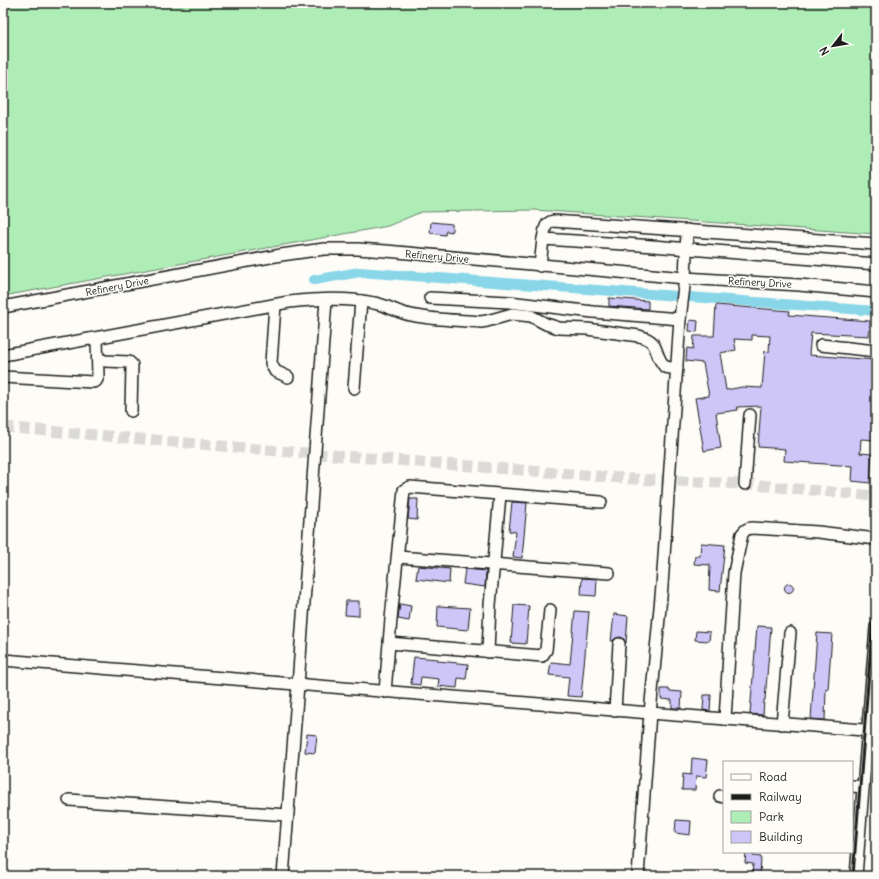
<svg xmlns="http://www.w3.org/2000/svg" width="879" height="879" font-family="Delius,sans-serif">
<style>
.green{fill:#aeeeb6;stroke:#658569}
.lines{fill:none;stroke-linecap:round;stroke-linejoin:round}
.canal{stroke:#89d6e8;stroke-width:10}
.building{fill:#cfc6f8;stroke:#1c1c1c;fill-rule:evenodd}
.minor-tunnel{stroke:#dbdad6;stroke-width:11;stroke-dasharray:11 5.5;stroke-linecap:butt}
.minor-casing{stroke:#1c1c1c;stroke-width:14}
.minor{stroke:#fdfcf7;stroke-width:11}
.rail{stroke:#1c1c1c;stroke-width:3}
.labels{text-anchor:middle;stroke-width:3;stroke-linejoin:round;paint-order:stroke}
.street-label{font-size:10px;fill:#1c1c1c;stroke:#fdfcf7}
</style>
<rect width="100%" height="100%" fill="#fdfcf7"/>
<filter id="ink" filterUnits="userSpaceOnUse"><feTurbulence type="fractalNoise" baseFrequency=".025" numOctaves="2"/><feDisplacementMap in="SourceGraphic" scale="8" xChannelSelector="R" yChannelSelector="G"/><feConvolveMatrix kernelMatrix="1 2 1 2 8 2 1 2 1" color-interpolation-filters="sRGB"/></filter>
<g filter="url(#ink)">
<polygon class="green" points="3,3 876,3 876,234 534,210 421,212 388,226 3,296"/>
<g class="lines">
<polyline class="canal" points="314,280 360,272 876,311"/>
</g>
<g class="building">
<polygon points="431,222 452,224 452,232 446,231 445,235 430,233"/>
<polygon points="609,298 648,301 648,309 609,306"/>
<path d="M716 305 790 311 789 315 870 321 869 336 811 333 809 355 876 360V440L861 439 860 453 872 454 870 483 852 481 853 466 784 461 785 449 758 447 761 406 737 407 738 410 716 413 721 448 704 451 695 398 709 396 703 363 686 361 687 348 693 349 694 336H714ZM752 335 770 336 769 352 765 351 762 388 742 387 726 390 720 353 736 350 734 339 752 340Z"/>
<polygon points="690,320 698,321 697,332 689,331"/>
<polygon points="410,499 418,499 417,520 408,519"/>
<polygon points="512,502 527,503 522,558 513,557 516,532 509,531"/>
<polygon points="701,543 725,545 720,591 709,590 710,565 694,564 695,556 700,556"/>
<polygon points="418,566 450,569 449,583 416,579"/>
<polygon points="465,569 486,571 485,587 463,584"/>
<polygon points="582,578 597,579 596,596 581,595"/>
<circle cx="789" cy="588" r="4.5"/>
<polygon points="346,601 359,601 359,616 345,615"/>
<polygon points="400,604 411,606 409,621 398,619"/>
<polygon points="514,605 529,606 526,644 511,643"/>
<polygon points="438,606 470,608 468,630 437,627"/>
<polygon points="575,611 589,612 581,697 567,696 569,677 549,675 551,662 570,664"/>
<polygon points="614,614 628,616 626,643 623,638 620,637 616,638 611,642"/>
<polygon points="757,626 771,627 765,700 764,700 763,715 750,714"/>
<polygon points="696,631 710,632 709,641 695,640"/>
<polygon points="817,633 832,634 828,690 826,689 825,720 811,719"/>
<polygon points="414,657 438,659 438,661 468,664 466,679 458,678 457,688 438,686 439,679 421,677 420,685 411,684"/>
<polygon points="661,689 669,689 669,691 682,692 681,708 672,708 672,700 661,699"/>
<polygon points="704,695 711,695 710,711 703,710"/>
<polygon points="307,734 317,735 315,753 305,752"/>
<polygon points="692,758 708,760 706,777 696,776 695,790 682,790 683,774 691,775"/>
<polygon points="676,820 691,821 690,835 675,833"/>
<polygon points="746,852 754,852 753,856 761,857 760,876 752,876 753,864 745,863"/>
</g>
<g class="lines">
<polyline class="minor-tunnel" points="3,427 268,450 634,479 745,484 876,496"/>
<g class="minor-casing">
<g id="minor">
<polyline points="687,230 685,278 680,319 662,586 650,713 876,731"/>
<path d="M876 244 553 221C544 223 545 231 543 239L640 245 876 264"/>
<polyline points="540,266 543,239"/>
<polyline points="430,298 509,302 593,312 680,319"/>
<polyline points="275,305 271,363 275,371 288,377"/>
<polyline points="3,307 281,255 324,249 358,249 386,251 685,278 799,285 876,292"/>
<polyline points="821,345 876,351"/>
<path d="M3 355 289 302C316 299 346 297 374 303 387 305 398 313 411 315 432 320 459 320 481 322L487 321 512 314 531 316 546 324 559 328 587 329 639 336C661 341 652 353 665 367L677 369"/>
<polyline points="98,358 105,361 129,362 132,365 131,411"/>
<polyline points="3,377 93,382 96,381 98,377 97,338"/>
<polyline points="354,388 361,301"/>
<polyline points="745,484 750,415"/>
<polyline points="398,557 609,573"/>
<polyline points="389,643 542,656 546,650 550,610"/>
<polyline points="488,652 490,605 500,495"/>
<polyline points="3,660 650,713 638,876"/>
<polyline points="385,692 391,619 404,490 410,487 601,502"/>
<polyline points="615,711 619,644"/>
<path d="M725 719 734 573 742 534C745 530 747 528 752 528L818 532 876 539"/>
<polyline points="782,724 790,633"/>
<polyline points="852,786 863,787"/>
<polyline points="720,796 724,797"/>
<polyline points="69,800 287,815"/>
<polyline points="283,876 298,685 326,300"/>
<polyline points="856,876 876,627"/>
</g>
</g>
<use href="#minor" class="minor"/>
<polyline class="rail" points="853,876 876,581"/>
</g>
</g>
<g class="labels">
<g class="street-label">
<text transform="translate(437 256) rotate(5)" y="4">Refinery Drive</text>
<text transform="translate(760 282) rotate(3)" y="4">Refinery Drive</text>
<text transform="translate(117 286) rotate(-11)" y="4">Refinery Drive</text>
</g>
</g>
<rect width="879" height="879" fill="none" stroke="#fdfcf7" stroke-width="16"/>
<rect x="8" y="8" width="863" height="863" fill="none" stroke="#1c1c1c" stroke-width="1.5" filter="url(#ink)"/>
<rect x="723" y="761" width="130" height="92" fill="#fdfcf7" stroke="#a3a29f"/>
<rect x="731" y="774" width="20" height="6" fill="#fdfcf7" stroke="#a3a29f"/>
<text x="759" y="781" font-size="12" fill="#1c1c1c">Road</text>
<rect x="731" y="794" width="20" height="6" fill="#1c1c1c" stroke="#a3a29f"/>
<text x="759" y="801" font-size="12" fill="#1c1c1c">Railway</text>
<rect x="731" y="811" width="20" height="12" fill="#aeeeb6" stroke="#a3a29f"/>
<text x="759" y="821" font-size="12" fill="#1c1c1c">Park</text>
<rect x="731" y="831" width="20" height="12" fill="#cfc6f8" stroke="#a3a29f"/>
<text x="759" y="841" font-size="12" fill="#1c1c1c">Building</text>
<g transform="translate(833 46) rotate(239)" stroke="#fdfcf7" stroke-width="3" paint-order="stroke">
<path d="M0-3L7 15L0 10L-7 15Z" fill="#1c1c1c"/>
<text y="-6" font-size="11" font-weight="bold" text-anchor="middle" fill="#1c1c1c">N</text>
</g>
</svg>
